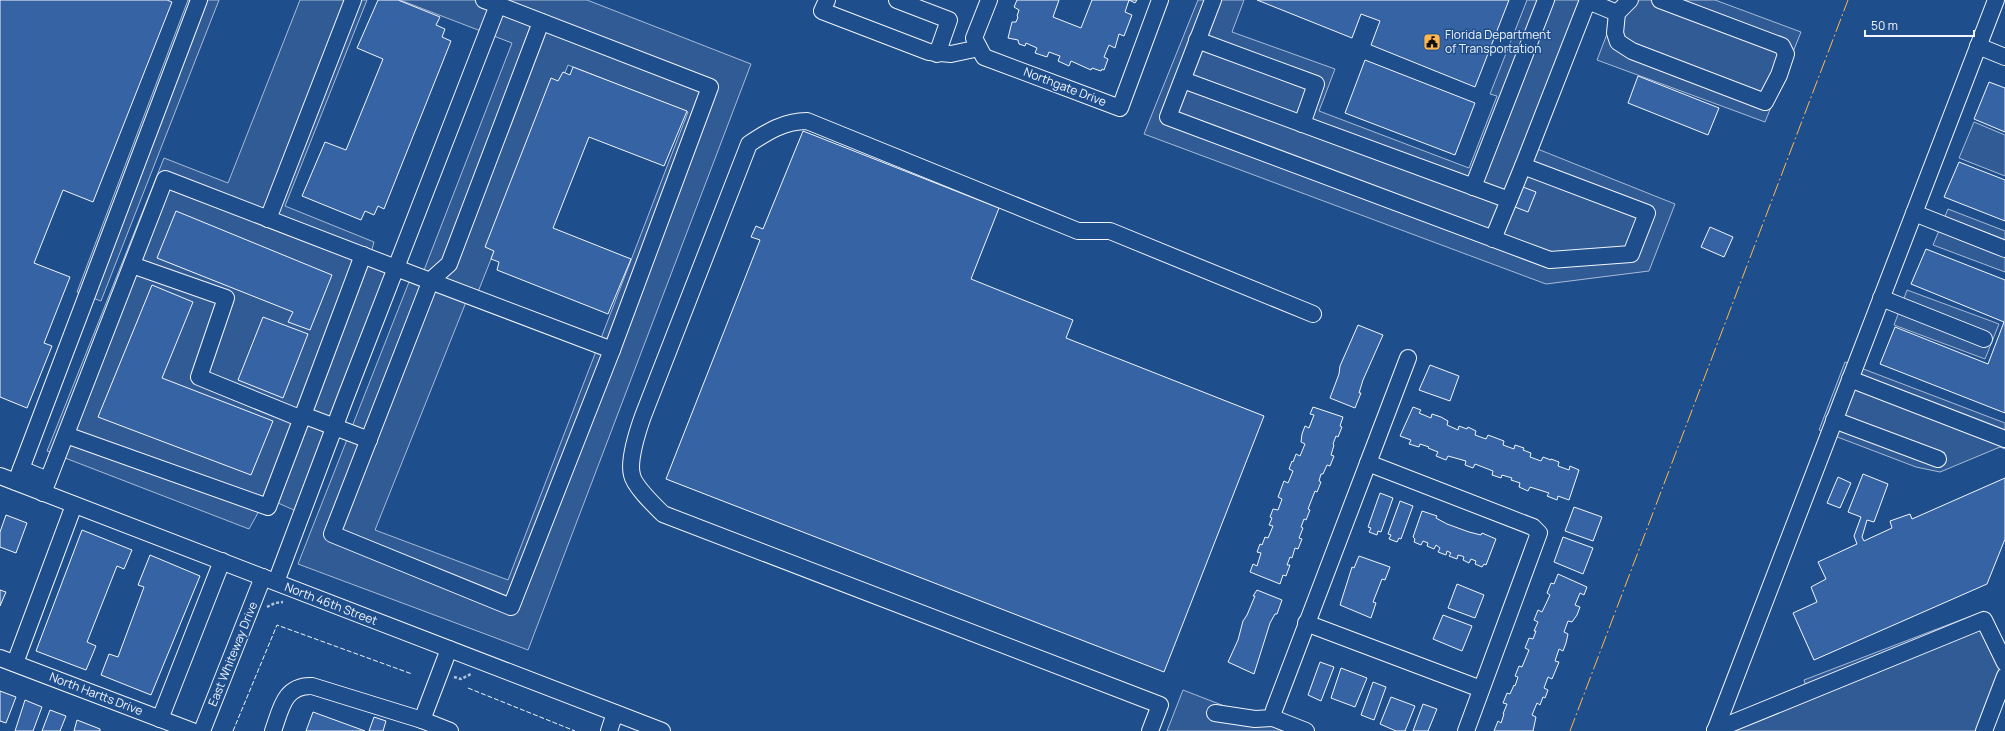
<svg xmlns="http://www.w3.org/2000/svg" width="2005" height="731" font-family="Manrope,sans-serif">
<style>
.parking{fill:#305b95;stroke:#a8bbd7}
.building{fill:#3563a3;stroke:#f2f6ff}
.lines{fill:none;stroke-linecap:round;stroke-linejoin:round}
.minor-casing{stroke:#f2f6ff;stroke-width:18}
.path{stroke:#b3c4dc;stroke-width:2.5;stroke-dasharray:3 2;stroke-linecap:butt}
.minor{stroke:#1f4e8c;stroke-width:16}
.fence{stroke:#f2f6ff;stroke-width:1;stroke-dasharray:5 2;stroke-linecap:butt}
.power{stroke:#ffb74d;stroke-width:1;stroke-dasharray:14 3 2 3;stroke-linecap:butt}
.labels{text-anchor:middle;stroke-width:3;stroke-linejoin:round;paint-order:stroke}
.poi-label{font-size:12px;fill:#f2f6ff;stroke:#1f4e8c;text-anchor:start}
.street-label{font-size:12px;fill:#f2f6ff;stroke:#1f4e8c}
</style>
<rect width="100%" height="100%" fill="#1f4e8c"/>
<g class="parking">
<polygon points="188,0 219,0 101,301 77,292"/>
<polygon points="300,0 367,0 285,206 374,242 371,253 393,261 294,510 278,503 259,511 249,529 47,451 164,158 228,183"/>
<polygon points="400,0 587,0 751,64 528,650 298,564 409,282 466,302 375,530 508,580 688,112 568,65 476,297 421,278 512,43"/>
<polygon points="1198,0 1244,0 1232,32 1335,69 1319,111 1469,168 1497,96 1490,94 1527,0 1581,0 1525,144 1675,204 1649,271 1546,284 1144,134"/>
<polygon points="1620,0 1715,0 1801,32 1765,122 1597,60"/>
<polygon points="1974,122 2005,135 2005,176 1959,158"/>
<polygon points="1948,209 2005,231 2005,272 1933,245"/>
<polygon points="1907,290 1999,324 1985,359 1894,325"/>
<polygon points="1845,362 2005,423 2005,449 2000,447 1940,472 1916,467 1819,430"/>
<polygon points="1984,611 2005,653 1989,731 1732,731 1809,695 1804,680"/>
<polygon points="1183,690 1289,731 1167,731"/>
</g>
<g class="building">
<polygon points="0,0 167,0 172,2 93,202 63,190 34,263 70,277 44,343 52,346 27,408 0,397"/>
<polygon points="378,0 398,0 440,17 436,25 445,29 442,37 451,41 384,209 378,206 374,215 365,211 361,220 302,196 325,142 346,150 383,59 357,48"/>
<polygon points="1017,0 1059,0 1053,17 1081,28 1092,0 1137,0 1135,3 1129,0 1125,12 1132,15 1124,36 1119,34 1115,48 1109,45 1104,57 1108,59 1104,70 1102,69 1101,71 1092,68 1091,70 1071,61 1069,66 1058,61 1060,56 1049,52 1047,57 1035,53 1037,48 1026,43 1025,46 1019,44 1018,40 1008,38 1012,22 1016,22 1018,17 1017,16 1019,10 1014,7"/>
<polygon points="1257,0 1509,0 1475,87 1371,45 1380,21 1361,14 1352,38"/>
<polygon points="1365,60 1475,103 1455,155 1345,113"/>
<polygon points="573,67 687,111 664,166 589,137 553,228 631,259 608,314 497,270 499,262 491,259 494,251 485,247 551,78 558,81 563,72 570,75"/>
<polygon points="1638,76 1719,108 1708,135 1628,103"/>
<polygon points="1989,82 2005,88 2005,132 1974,119"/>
<polygon points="803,131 999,208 971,279 1073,320 1066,338 1264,416 1164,672 666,479 760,240 751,237 756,226 763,229"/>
<polygon points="1959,162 2005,180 2005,221 1944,197"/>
<polygon points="1523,187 1536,192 1528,212 1515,207"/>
<polygon points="176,211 332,275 310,330 288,322 293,312 157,258"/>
<polygon points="1710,227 1733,237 1724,257 1701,247"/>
<polygon points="1926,249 2005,280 2005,413 1880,364 1895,327 1988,364 2004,322 1911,284"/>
<polygon points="152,285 193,302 162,378 273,421 251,475 98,417"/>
<polygon points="263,317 308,334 283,398 238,380"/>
<polygon points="1358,325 1383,335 1363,380 1359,393 1361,393 1355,408 1330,398 1339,374 1340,366"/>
<polygon points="1430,365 1459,376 1450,401 1419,390"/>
<polygon points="1313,407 1343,417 1340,426 1342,427 1338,437 1336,436 1333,444 1334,445 1331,455 1334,456 1330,466 1327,465 1323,474 1321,474 1319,481 1321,482 1317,492 1315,491 1308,509 1310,510 1306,520 1304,519 1301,527 1303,528 1299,538 1302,539 1298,549 1295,548 1292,558 1290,557 1287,565 1290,565 1286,576 1283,575 1280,584 1250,572 1253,564 1257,566 1261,553 1257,552 1260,544 1262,545 1265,537 1268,538 1273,526 1269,525 1272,518 1270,517 1273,509 1278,510 1282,499 1278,497 1284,481 1288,483 1293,471 1289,469 1292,461 1293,462 1296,454 1300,456 1305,444 1301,442 1302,434 1305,426 1309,428 1314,415 1310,414"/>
<polygon points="1413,407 1421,410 1419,413 1431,418 1432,414 1441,417 1448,421 1447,425 1458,430 1459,426 1467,429 1468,427 1476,431 1475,435 1486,439 1488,435 1504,441 1503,445 1514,449 1515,445 1524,448 1523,450 1531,453 1530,457 1541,461 1543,457 1551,460 1551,459 1559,462 1558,466 1569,470 1570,466 1579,470 1569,500 1558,496 1557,500 1547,496 1549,493 1530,487 1528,491 1519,487 1520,483 1511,480 1512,478 1502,475 1501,478 1492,475 1493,471 1475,464 1473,468 1465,465 1466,461 1448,456 1446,460 1436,456 1438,452 1428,448 1429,447 1420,444 1419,447 1409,444 1411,440 1400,436"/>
<polygon points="1863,474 1888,484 1874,522 1867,520 1862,537 1864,541 1892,528 1890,521 1910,514 1912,519 2005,478 2005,539 1987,584 1814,660 1793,613 1817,602 1811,587 1826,579 1818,562 1857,544 1854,536 1861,517 1848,512"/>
<polygon points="1838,477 1851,483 1840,508 1827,503"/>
<polygon points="1380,493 1393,498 1381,532 1378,531 1377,535 1369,532 1371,528 1368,527"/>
<polygon points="1400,501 1413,506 1401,539 1399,538 1397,542 1389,539 1391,535 1388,534"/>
<polygon points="1574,507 1602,517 1593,541 1565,531"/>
<polygon points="1422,511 1437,516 1436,518 1447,524 1469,532 1481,535 1482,533 1496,539 1486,565 1484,564 1482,567 1475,564 1476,561 1471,559 1469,563 1463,560 1464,557 1462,556 1458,555 1457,559 1449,556 1451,553 1447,551 1446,555 1438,552 1440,548 1436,545 1434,549 1427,546 1428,543 1423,541 1421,545 1414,542 1415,539 1413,537"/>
<polygon points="6,515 27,523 16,553 0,547 0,532"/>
<polygon points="82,530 132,550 124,569 117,566 87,642 96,646 86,670 36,651"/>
<polygon points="1563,537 1593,548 1583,574 1554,562"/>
<polygon points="150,555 200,576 151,695 101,675 109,654 118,657 144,587 138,585"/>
<polygon points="1359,556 1390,567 1385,580 1382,579 1373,602 1376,603 1371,618 1340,605 1352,567 1354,568"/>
<polygon points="1558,574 1587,587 1584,595 1580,593 1575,605 1580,607 1577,615 1572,622 1568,621 1564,632 1568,634 1566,643 1563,651 1559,649 1555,661 1559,662 1552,679 1548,677 1544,688 1548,690 1545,698 1543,697 1540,705 1537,703 1532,715 1536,717 1533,731 1494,731 1498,721 1501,723 1504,714 1503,714 1507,704 1503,703 1507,693 1510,694 1514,685 1515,686 1518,677 1515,676 1519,666 1522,667 1529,650 1525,648 1529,638 1533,639 1536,631 1534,631 1538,622 1534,620 1538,610 1542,612 1550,595 1547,593 1551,583 1554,584"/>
<polygon points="1457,584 1484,595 1475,618 1448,608"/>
<polygon points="0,590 6,592 0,606"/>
<polygon points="1257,590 1282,600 1277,614 1275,614 1270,623 1254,674 1228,662 1238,640 1243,621 1247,615 1255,596 1253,596"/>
<polygon points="1443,615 1472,626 1462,651 1433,639"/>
<polygon points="1320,662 1334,667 1321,701 1308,695"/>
<polygon points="1341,668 1367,678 1355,707 1331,698"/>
<polygon points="1373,682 1386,687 1374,720 1361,715"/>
<polygon points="0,691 16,697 6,723 0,721"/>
<polygon points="1391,697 1415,706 1405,731 1396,731 1380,724"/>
<polygon points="25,700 42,707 33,731 15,731"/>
<polygon points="1423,704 1437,709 1428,731 1413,731"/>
<polygon points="50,710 66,716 60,731 42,731"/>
<polygon points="313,712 365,731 306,731"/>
<polygon points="374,717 386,721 383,731 369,731"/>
<polygon points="77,720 100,729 100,731 74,731"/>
</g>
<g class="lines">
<g class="minor-casing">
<g id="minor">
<polyline points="827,0 822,11 929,52 951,54 979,48"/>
<polyline points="897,0 949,20 937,54"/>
<polyline points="989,0 974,38 984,57 1120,108 1160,0"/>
<polyline points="1213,0 1168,117 1550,260 1631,254 1647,213 1523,166"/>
<polyline points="1630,0 1617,13 1615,33 1618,42 1632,51 1765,102 1779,75 1786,54 1782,46 1660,0"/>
<polyline points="1588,1 1617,13"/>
<polyline points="498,5 710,87 612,350"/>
<polyline points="1197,40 1316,84 1302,124"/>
<polyline points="1978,46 2005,57"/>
<polyline points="1183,80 1509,200"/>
<polyline points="1473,187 1546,0"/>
<polyline points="1914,213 2005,249"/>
<polyline points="268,219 353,0"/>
<polyline points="1493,239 1523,166 1588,0"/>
<polyline points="132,265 226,298 199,377 302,419"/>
<polyline points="1881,298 1984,339"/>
<polyline points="1408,358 1368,463 1533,527 1539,533 1466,731"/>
<polyline points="1850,379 2005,439"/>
<polyline points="303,415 363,255"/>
<polyline points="1834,420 1938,459"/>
<polyline points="66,435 268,507 303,415 369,440"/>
<polyline points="21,469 48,480"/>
<polyline points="0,476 662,731"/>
<polyline points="16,482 199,0"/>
<polyline points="43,493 165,179 396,268 612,350 511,607 332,534 431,280 449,264 541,22"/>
<polyline points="276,582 345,399 498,5 484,0"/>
<polyline points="1306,623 1481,689"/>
<polyline points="449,649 422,720 450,731"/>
<polyline points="0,658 192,731"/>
<polyline points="15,663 74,505"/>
<polyline points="1215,713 1255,719 1273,718"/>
<polyline points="160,719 222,561"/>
<polyline points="1715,730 1984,620 2005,663"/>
<polyline points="202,731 263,577"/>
<path d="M273 731C281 709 284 685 312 686L422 720"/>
<polyline points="609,731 615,713"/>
<path d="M1150 731 1160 705 663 514C655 506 634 486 632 475 628 461 638 430 643 416L749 144C767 132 784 121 807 121L1078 231H1110L1313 314"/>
<polyline points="1306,731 1273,718 1274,710 1368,463"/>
<polyline points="1715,731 1996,0"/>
<polyline points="1984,731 2005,676"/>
</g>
</g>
<g class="path">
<polyline points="267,607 275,603 283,602"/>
<polyline points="454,677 461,679 471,674"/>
</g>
<use href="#minor" class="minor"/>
<g class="fence">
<polyline points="468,688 575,731"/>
<polyline points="233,731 277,625 412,674"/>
</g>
<polyline class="power" points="1570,731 1848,0"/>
</g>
<defs>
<g id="civic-square" transform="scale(0.9)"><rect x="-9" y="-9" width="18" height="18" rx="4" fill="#ffb74d" stroke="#1f4e8c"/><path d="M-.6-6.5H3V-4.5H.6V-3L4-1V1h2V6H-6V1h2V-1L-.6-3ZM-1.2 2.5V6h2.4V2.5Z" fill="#111"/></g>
</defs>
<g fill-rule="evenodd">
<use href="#civic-square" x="1432" y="42"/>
</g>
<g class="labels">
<g class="poi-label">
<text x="1445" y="39">Florida Department<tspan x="1445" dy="14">of Transportation</tspan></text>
</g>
<g class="street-label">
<text transform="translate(1065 87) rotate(21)" y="4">Northgate Drive</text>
<text transform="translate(331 604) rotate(21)" y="4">North 46th Street</text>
<text transform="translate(233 654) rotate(-68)" y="4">East Whiteway Drive</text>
<text transform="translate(96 694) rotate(21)" y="4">North Hartts Drive</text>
</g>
</g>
<path d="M1865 30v6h109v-6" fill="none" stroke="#f2f6ff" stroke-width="2"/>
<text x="1871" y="30" font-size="12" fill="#f2f6ff" stroke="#1f4e8c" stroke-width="3" paint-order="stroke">50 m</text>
</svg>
